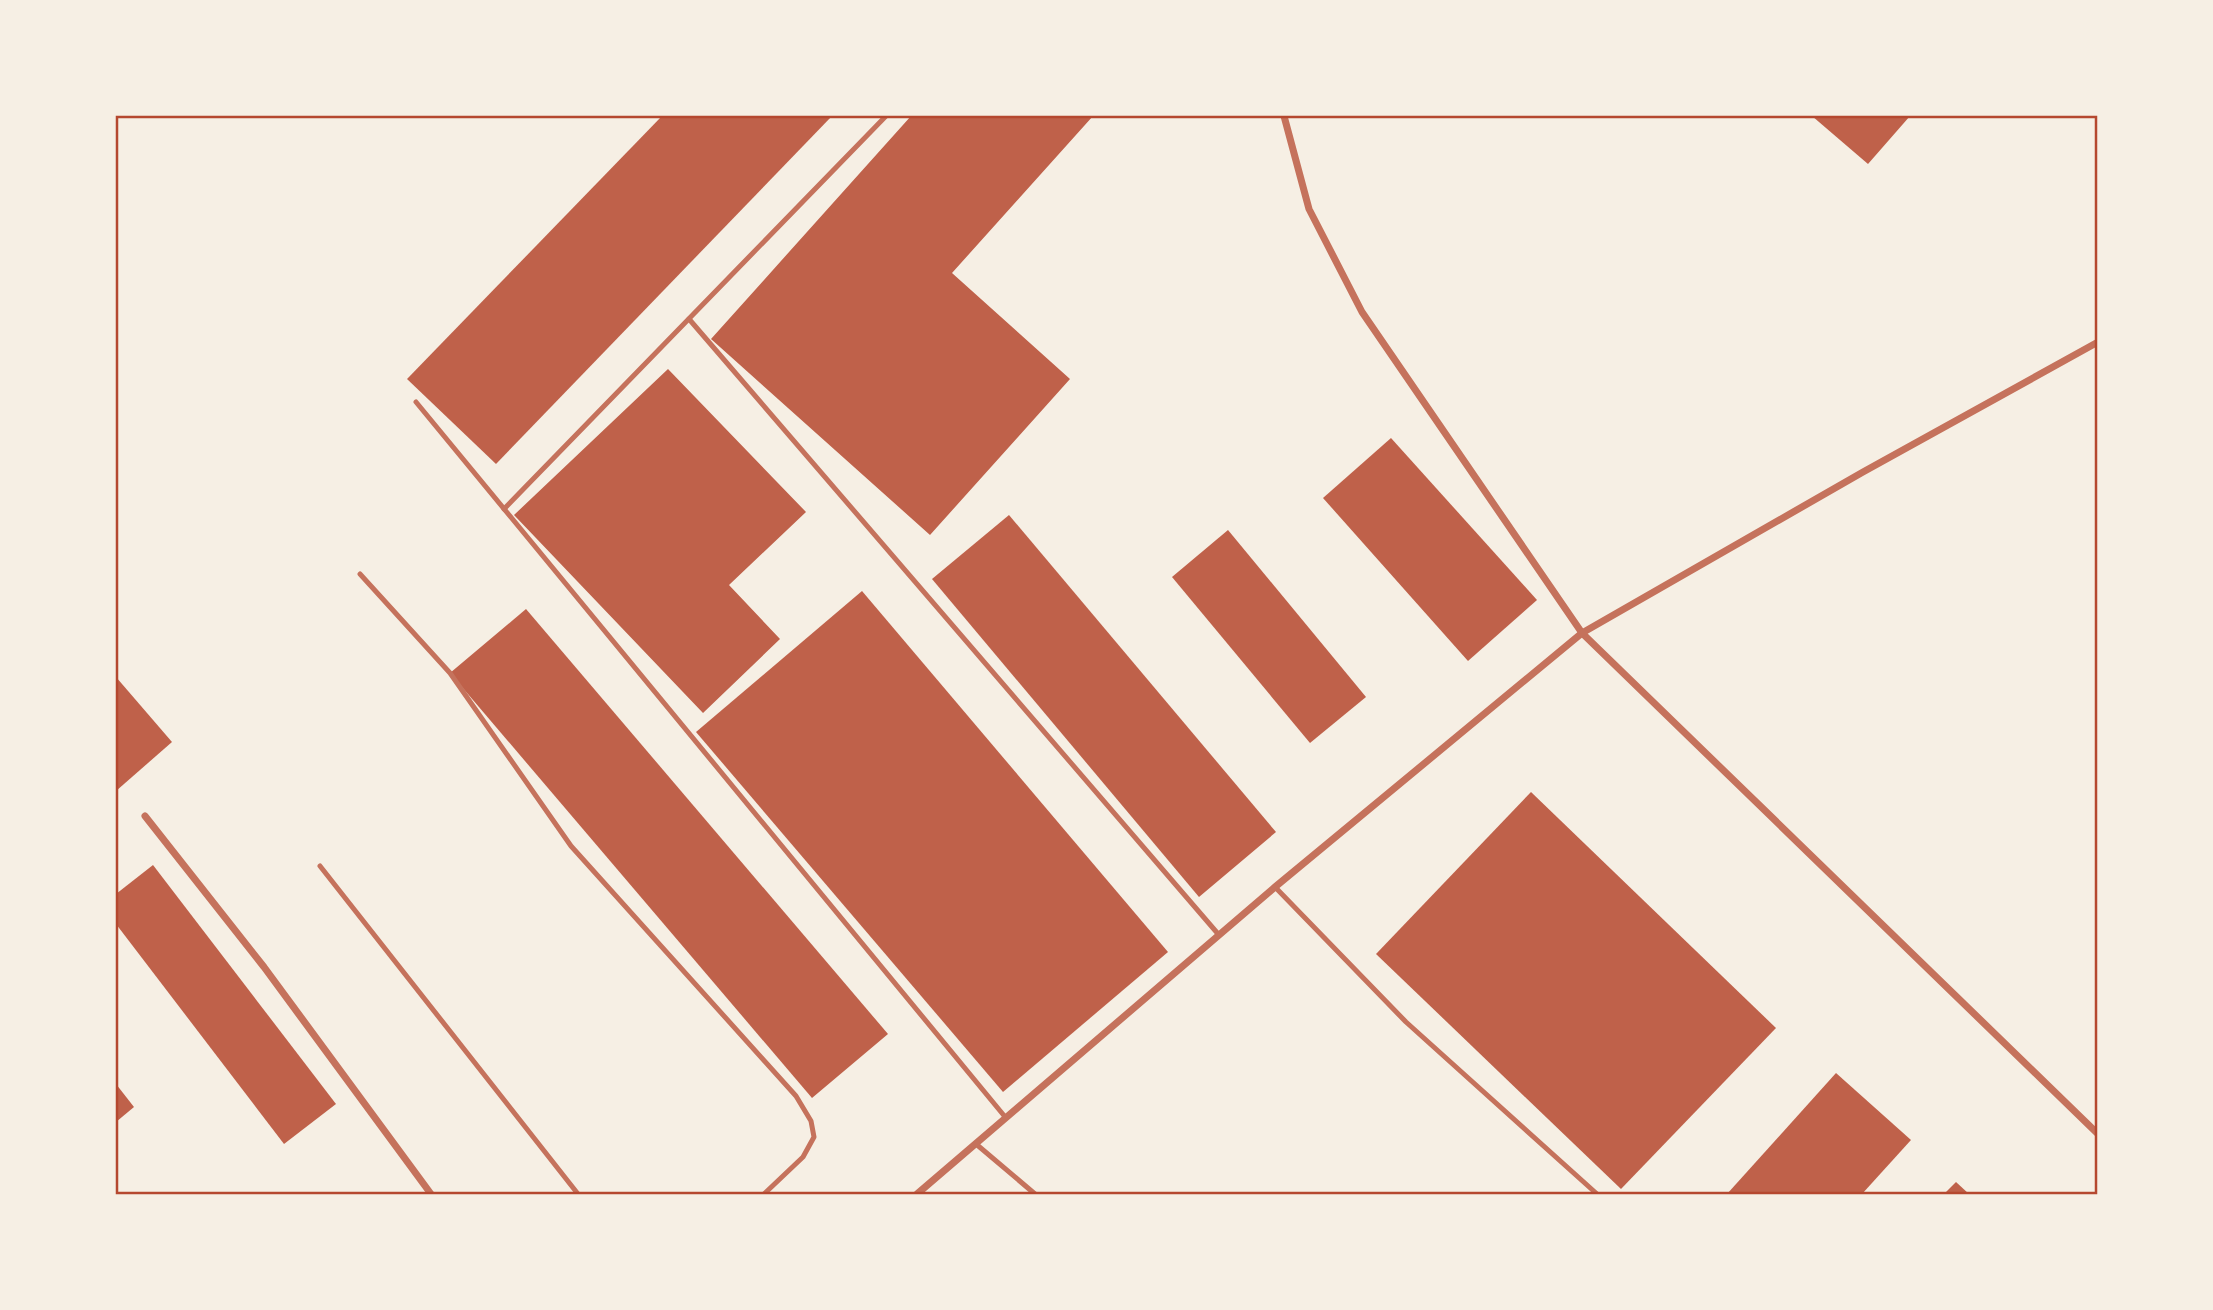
<svg xmlns="http://www.w3.org/2000/svg" width="2213" height="1310" font-family="Jost,sans-serif">
<style>
.building{fill:#bf614a}
.lines{fill:none;stroke-linecap:round;stroke-linejoin:round}
.service{stroke:#c5725c;stroke-width:5}
.minor{stroke:#c5725c;stroke-width:7}
.neatline{fill:none;stroke:#b5482f;stroke-width:2.5}
</style>
<rect width="100%" height="100%" fill="#f6efe4"/>
<g class="building">
<polygon points="662,116 832,116 496,464 407,379"/>
<polygon points="911,116 1093,116 952,273 1070,379 930,535 711,339"/>
<polygon points="1812,116 1910,116 1868,164"/>
<polygon points="668,369 806,512 729,585 780,639 703,713 514,515"/>
<polygon points="1391,438 1537,600 1468,661 1323,498"/>
<polygon points="1009,515 1276,832 1199,897 932,579"/>
<polygon points="1228,530 1366,697 1310,743 1172,577"/>
<polygon points="862,591 1168,952 1003,1092 696,732"/>
<polygon points="526,609 888,1034 812,1098 450,673"/>
<polygon points="116,677 172,742 116,791"/>
<polygon points="1531,792 1776,1028 1621,1189 1376,954"/>
<polygon points="153,865 336,1104 284,1144 116,924 116,894"/>
<polygon points="1836,1073 1911,1140 1862,1194 1727,1194"/>
<polygon points="116,1084 134,1107 116,1122"/>
<polygon points="1956,1182 1969,1194 1944,1194"/>
</g>
<g class="lines">
<g class="service">
<polyline points="689,319 1219,935"/>
<polyline points="416,402 1006,1118"/>
<polyline points="504,509 886,116"/>
<polyline points="360,574 450,673 571,846 796,1096 811,1121 814,1137 803,1157 764,1194"/>
<polyline points="320,866 578,1194"/>
<polyline points="1275,887 1406,1022 1597,1194"/>
<polyline points="976,1144 1035,1194"/>
</g>
<g class="minor">
<polyline points="1284,116 1309,209 1362,312 1582,633 2098,1134"/>
<polyline points="145,816 264,967 431,1194"/>
<polyline points="917,1194 1275,887 1582,633 1863,472 2098,342"/>
</g>
</g>
<rect width="2213" height="1310" fill="none" stroke="#f6efe4" stroke-width="234"/>
<rect x="117" y="117" width="1979" height="1076" class="neatline"/>
</svg>
